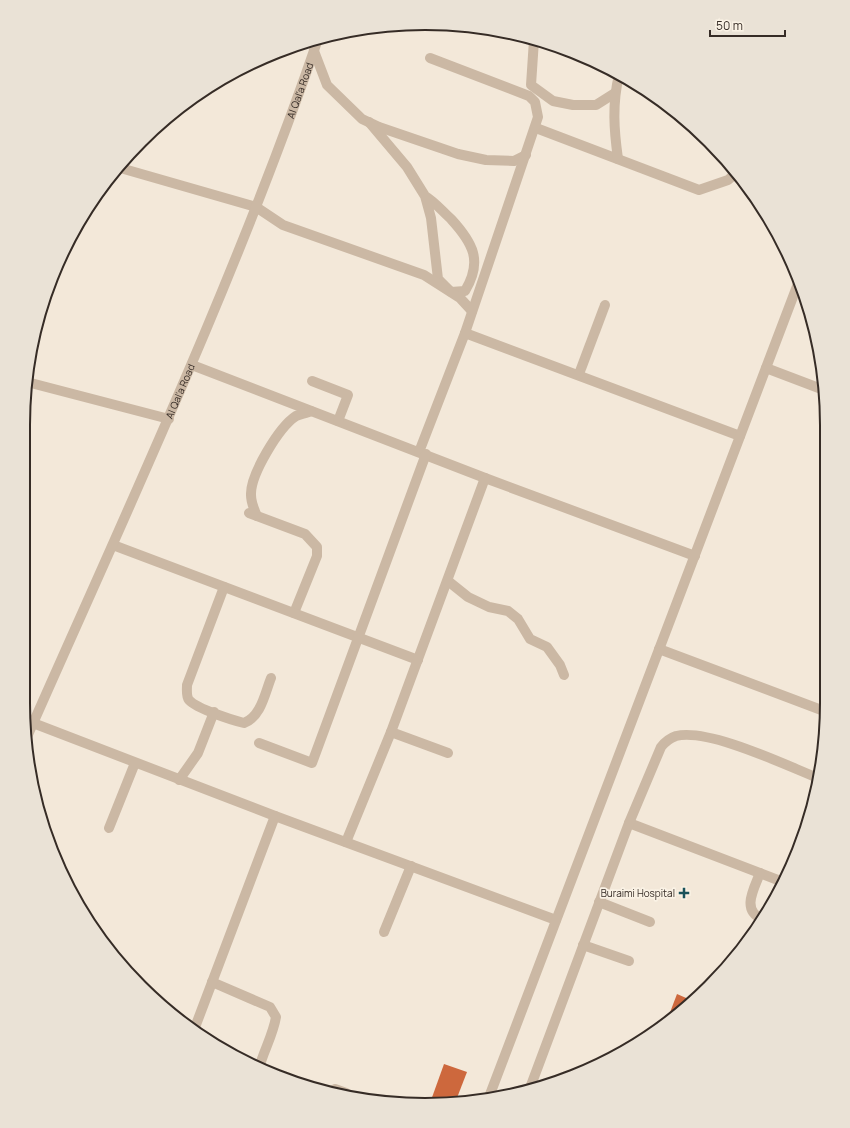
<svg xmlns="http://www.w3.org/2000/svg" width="850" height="1128" font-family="Manrope,sans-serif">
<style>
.building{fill:#cd683d}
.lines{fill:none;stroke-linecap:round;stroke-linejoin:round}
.minor{stroke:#cbb8a4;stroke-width:10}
.poi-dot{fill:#1a525a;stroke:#faf2e5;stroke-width:1.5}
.labels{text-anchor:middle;stroke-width:3.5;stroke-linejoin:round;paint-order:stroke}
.street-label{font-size:10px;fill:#362c26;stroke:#faf2e5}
.poi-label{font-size:10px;fill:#362c26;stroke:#faf2e5;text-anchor:end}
.rim{fill:none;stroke:#362c26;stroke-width:2}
</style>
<rect width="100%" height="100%" fill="#f3e8d9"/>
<g class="building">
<polygon points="677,994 693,1001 666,1023"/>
<polygon points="444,1064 467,1072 455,1103 430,1103"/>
</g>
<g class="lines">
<g class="minor">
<polyline points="534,40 531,85 553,101 573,105 596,105 615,93"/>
<polyline points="314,51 327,85 362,119 379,127 458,154 486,160 514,161 526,155"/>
<path d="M369 122 407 167 425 196 431 218 438 279 451 292 465 291C483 261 473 243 451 219 442 211 435 202 425 196"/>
<polyline points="536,128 699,190 728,180 736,173"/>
<path d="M618 159C614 130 612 104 619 75"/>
<polyline points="117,167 256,207 283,225 424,275 460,298 472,311"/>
<polyline points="465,333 740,436"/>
<polyline points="192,365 485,478 695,556"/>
<polyline points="766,368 824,390"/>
<polyline points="579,374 605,305"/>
<polyline points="312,381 348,395 338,421"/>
<polyline points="27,382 169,419"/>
<polyline points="419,452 465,333 538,117 535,102 529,96 430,58"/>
<polyline points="249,513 305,534 317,547 317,556 294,613"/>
<path d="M257 516C254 509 251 503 251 495 250 475 279 427 296 416 301 414 307 413 311 411"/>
<polyline points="113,545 418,660"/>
<polyline points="448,581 468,597 489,607 508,611 518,619 530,639 547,647 560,665 564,675"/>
<path d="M224 587 187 685C187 690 186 696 189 700 197 709 232 720 244 723 261 717 265 693 271 678"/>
<polyline points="659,649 824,711"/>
<polyline points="33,723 275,816 556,920"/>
<path id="s1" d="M27 737C129 506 236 278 318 39"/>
<polyline points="259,743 312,763 426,454"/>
<polyline points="448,753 391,732 485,478"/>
<polyline points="179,780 198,753 214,712"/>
<polyline points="629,823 783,882"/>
<polyline points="109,828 135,763"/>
<polyline points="346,842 391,732"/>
<path d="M760 873C754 889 741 910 762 919"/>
<polyline points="599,902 650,922"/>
<polyline points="384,932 411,866"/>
<polyline points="583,945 629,961"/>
<path d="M212 982 270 1007 276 1017C273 1035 264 1050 259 1068"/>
<polyline points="194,1030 275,816"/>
<path d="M530 1088 629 823 661 747C665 742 670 738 676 736 709 728 785 765 818 778"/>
<polyline points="330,1092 335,1089 346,1093 350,1097"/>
<polyline points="489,1097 799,281"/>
</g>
</g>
<path class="poi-dot" d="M682 887h4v4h4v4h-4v4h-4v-4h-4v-4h4z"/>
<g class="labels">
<g class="street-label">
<text dy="4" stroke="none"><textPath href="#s1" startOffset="702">Al Qal'a Road</textPath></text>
<text dy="4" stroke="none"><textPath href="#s1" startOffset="378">Al Qal'a Road</textPath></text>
</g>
<g class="poi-label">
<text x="675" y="897">Buraimi Hospital</text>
</g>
</g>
<path d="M0 0H850V1128H0ZM425 30H425A395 395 0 0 1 820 425V703A395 395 0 0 1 425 1098H425A395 395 0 0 1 30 703V425A395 395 0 0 1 425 30Z" fill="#eae2d6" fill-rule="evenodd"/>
<path class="rim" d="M425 30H425A395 395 0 0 1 820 425V703A395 395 0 0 1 425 1098H425A395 395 0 0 1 30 703V425A395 395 0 0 1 425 30Z"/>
<path d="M710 30v6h75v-6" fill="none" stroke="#362c26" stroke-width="2"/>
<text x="716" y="30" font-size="12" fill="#362c26" stroke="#faf2e5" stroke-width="3" paint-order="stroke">50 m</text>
</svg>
